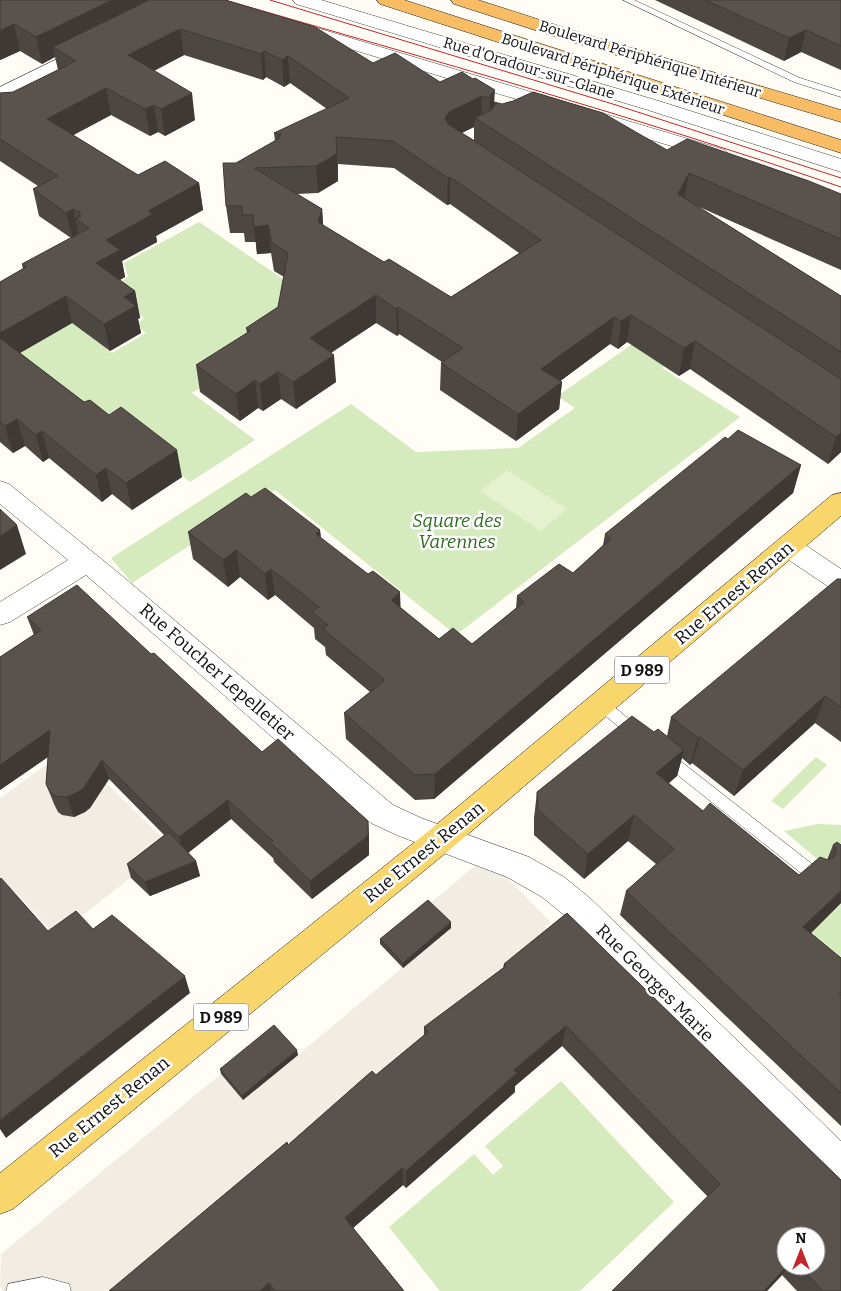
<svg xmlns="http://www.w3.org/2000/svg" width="841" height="1291" font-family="Bitter,serif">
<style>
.green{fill:#d5ebbd}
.pitch{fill:#e6f2cf}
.plaza{fill:#f1ede2}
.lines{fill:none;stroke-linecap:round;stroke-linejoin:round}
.service-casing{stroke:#444;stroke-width:1}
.minor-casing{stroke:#444;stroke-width:1}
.tertiary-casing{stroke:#444;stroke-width:1}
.primary-casing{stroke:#222;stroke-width:1}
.trunk-casing{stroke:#222;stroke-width:1}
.service{fill:#fff;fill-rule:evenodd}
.minor{fill:#fff;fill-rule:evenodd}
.tertiary{fill:#fff;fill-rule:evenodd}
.primary{fill:#f9d66b;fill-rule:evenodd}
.trunk{fill:#f7bc64;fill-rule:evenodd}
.tram{stroke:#c4262e;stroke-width:1}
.wall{fill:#4d4742;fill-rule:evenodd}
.shaded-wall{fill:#3f3936}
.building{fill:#5a524d;stroke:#3f3936;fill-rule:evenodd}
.labels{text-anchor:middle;stroke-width:5;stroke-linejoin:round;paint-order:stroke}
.far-street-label{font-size:15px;fill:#111;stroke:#fff}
.shield{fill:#fff;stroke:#585858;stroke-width:1}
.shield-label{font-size:16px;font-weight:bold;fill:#111}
.park-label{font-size:18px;font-style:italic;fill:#2f6b1f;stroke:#fff}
.street-label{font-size:18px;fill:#111;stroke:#fff}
</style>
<rect width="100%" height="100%" fill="#fffdf5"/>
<g class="green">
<polygon points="199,222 323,306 245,360 192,393 255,440 190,482 127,433 0,364 72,323 112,353 146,333 136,325 144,318 104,291 128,277 124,263"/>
<polygon points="688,306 722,326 662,368 740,417 456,635 275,490 132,583 111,558 351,404 416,452 518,448 575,408 557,396"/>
<polygon points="816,757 827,765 783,809 771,801"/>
<polygon points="818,824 841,825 841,879 784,831"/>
<polygon points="841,904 841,991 793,951"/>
<polygon points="561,1081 674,1202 580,1291 440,1291 389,1227 474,1154 493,1175 503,1166 485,1146"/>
</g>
<polygon class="pitch" points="507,470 567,509 541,531 480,491"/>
<g class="plaza">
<polygon points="70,748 171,846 56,936 13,890 0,900 0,798"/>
<polygon points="478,863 493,864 551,922 545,926 558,939 136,1291 3,1291 0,1286 1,1254 221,1074 244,1100 450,928 428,905"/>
</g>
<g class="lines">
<g class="service-casing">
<g id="service">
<polygon points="623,0 634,0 800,78 841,91 841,97 794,82"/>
<polygon points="601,698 606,700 642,730 644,734 642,738 637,740 632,738 596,708 594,704 596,700"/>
<polygon points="665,751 670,753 821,871 824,876 821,881 816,883 811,881 660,761 658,757 660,753"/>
<polygon points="43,1277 69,1284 71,1291 6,1291 8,1284"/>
</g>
</g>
<g class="minor-casing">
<g id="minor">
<polygon points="90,43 97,45 99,49 97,53 0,100 0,87"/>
<polygon points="0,481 9,484 121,575 393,805 421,818 529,857 564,877 591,899 841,1141 841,1184 829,1178 569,919 542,897 507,877 399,836 371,823 86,575 10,622 0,625 0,602 68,560 0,504"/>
<polygon points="789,537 798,540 841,569 841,592 832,589 780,554 776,547 780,540"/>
</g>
</g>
<g class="tertiary-casing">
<g id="tertiary">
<polygon points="293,0 321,0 662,102 841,159 841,172 648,110 296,4"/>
<polygon points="297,22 725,150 728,154 725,158 718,160 711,158 291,31 288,27 291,23"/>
</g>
</g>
<g class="primary-casing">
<polygon id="primary" points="841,493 841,516 453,847 13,1209 0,1214 0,1173 431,829 832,495"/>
</g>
<g class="trunk-casing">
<g id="trunk">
<polygon points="377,0 404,0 841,140 841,153 380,4"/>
<polygon points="451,0 478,0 581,33 841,110 841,122 569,41 454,4"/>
</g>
</g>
<use href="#service" class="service"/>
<use href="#minor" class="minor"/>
<use href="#tertiary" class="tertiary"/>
<use href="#primary" class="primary"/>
<use href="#trunk" class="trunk"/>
<g class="tram">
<path d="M225 0C431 60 638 117 841 187"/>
<polyline points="270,0 616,105 841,178"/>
</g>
</g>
<g class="wall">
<path d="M0 0H225L373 63 440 82 462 72 494 102 667 150 841 194V270L697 206 841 296V452L828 464 690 369 679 376 627 342 618 349 610 344 560 381 562 382 559 409 516 441 440 390 441 363 442 362 399 334 397 336 376 323 331 353 336 382 296 409 281 399 263 411 258 408 240 421 200 392 196 365 247 333 246 328 278 307 284 277 274 271 271 253 257 254 256 242H245L244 233H230L226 206 236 163 275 141 274 133 327 109 290 83 284 87 266 77 263 80 184 55 154 71 195 120 165 136 158 132 150 136 111 115 73 135 138 175 199 183 203 210 156 236 157 242 122 261 125 277 120 280 135 291 140 318 138 319 141 333 110 351 72 323 20 353 182 477 132 510 112 494 102 502 49 458 43 462 25 446 13 453 0 442V282L23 269 22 264 71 238 39 216 33 189 38 186 0 161V93L13 92 58 70 55 57 42 64 20 51 0 60ZM474 127V140L462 133ZM338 164 394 168 447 205 450 204 519 253 451 297 384 262 323 225 322 209 297 194 318 193 338 181Z"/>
<polygon points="655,0 841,0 841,70 801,52 784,61"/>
<polygon points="728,439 801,465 793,493 434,799 415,800 346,739 344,713 370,692 326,655 325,647 315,639 314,628 275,595 268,600 240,577 228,587 193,559 188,532 251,497 320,530 321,538 401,608 439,639 472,644 516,608 517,596 573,573 603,545 605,534"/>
<polygon points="841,579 841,742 815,723 734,796 692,763 690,765 682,758 677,776 668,784 703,811 799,875 827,860 833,845 841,845 841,903 811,933 841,958 841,1126 620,915 626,891 656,864 628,841 584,879 534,835 534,818 537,792 654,732 667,736 671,717"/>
<polygon points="27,617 151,654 262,752 368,821 369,840 369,855 312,899 274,862 273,858 231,819 188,853 196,861 200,876 150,896 131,878 127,864 164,835 109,779 90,808 85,812 74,817 62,815 58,812 54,804 46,784 48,757 0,790 0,657 34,635"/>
<path d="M567 913 841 1180V1291H797L782 1275 767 1291H612L708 1197 562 1046 515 1086V1092L406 1188 403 1185 353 1228 404 1291H109L287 1142 288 1145 372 1071 376 1075 424 1035V1027L503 968 504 964ZM786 1236H816V1266H786Z"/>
<polygon points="451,928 403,968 380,944 380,939"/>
<polygon points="298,1055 243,1100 221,1074 220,1069"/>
</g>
<g class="shaded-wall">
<polygon points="112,0 162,0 53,47 55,57 42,64 36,37"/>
<polygon points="14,24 20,51 0,60 0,31"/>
<polygon points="180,29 184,55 132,82 128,55"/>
<polygon points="806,30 801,52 784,61 789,38"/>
<polygon points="264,51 266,77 263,80 261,54"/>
<polygon points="288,56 290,83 284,87 282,60"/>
<polygon points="106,88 111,115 53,146 47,119"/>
<polygon points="495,90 493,117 489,121 490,98 490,95"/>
<polygon points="192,93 195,120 165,136 161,109"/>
<polygon points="482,96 481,122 475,118 474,127 448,139 445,118 449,112"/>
<polygon points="154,105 158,132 150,136 145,109"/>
<polygon points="337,154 338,181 318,193 316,166"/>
<polygon points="689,173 684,201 678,194"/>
<polygon points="450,177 450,204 447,205 448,178"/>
<polygon points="199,183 203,210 156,236 157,242 122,261 125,277 102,290 96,263 106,240 148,211"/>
<polygon points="73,209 79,236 73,240 66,213"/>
<polygon points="322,209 324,236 318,222"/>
<polygon points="268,225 271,253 257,254 254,227"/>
<polygon points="135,291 140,318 138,319 141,333 110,351 104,324 124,297"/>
<polygon points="376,295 376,323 312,365 310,338"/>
<polygon points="66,296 72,323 4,362 0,349 0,333"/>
<polygon points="398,307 399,334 397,336 396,309"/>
<polygon points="631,315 627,342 618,349 621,321"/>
<polygon points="614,317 610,344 539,397 541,369"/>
<polygon points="695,341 690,369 679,376 684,348"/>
<polygon points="334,355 336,382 296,409 293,382"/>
<polygon points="278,372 281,399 263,411 260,384"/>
<polygon points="255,380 258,408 240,421 236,394"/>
<polygon points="562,382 559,409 516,441 518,414"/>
<polygon points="17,419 25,446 13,453 5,426"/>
<polygon points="42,431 49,458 43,462 36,435"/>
<polygon points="841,433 841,452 828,464 836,437"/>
<polygon points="177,450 182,477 132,510 126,483"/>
<polygon points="801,465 793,493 434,799 435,774"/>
<polygon points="106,468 112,494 102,502 96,475"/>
<polygon points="17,525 26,554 0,570 0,536"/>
<polygon points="320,530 322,557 316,534"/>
<polygon points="236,550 240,577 228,587 223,560"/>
<polygon points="271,569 275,595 268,600 265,574"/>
<polygon points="400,592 401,619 391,600"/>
<polygon points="825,696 815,723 734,796 743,770"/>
<polygon points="50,730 58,750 0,790 0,765"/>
<polygon points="700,737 692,763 690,765 698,738"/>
<polygon points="684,750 677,776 649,799 656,773"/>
<polygon points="102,760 109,779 90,808 85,812 74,817 67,797"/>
<polygon points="228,800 231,819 184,856 179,837"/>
<polygon points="634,815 628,841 584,879 588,854"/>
<polygon points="368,821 369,840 369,855 312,899 310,881"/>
<polygon points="196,861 200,876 150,896 145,882"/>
<polygon points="841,891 841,903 793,951 803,927"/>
<polygon points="451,922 451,928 403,968 403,963"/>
<polygon points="185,976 190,993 6,1138 0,1129 0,1120"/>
<polygon points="566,1026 562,1046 515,1086 515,1092 406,1188 406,1171 514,1070"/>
<polygon points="297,1050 298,1055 243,1100 242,1096"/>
<polygon points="402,1168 403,1185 347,1233 345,1218"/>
<polygon points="787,1266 789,1266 782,1275 767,1291 764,1291"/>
<polygon points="269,1283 271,1291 260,1291"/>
</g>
<g class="building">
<polygon points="0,0 112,0 36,37 14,24 0,31"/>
<path d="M149 0H225L315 27 373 63 395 53 440 82 462 72 473 79 475 78 495 90 490 95V98L482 96 449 112 445 118 448 124 841 379V433L836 437 695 341 684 348 631 315 621 321 614 317 541 369 562 382 518 414 441 363 463 348 398 307 396 309 376 295 310 338 334 355 293 382 278 372 260 384 255 380 236 394 196 365 250 331 246 328 278 307 288 253 272 243 268 225 254 227 253 215H242V206H226L223 163H236L278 139 281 134 274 133 349 98 288 56 282 60 264 51 261 54 180 29 128 55 192 93 161 109 154 105 145 109 106 88 47 119 138 175 165 161 199 183 148 211 153 214 106 240 120 250 96 263 135 291 124 297 136 306 104 324 66 296 0 333V282L26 267 22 264 89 228 76 219 80 217V212L73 209 66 213 33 189 58 176 0 139V93L13 92 76 61 53 47ZM336 137 393 141 448 178 450 177 541 240 451 297 389 259 384 262 318 222 322 209 254 168 316 166 337 154Z"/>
<polygon points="705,0 841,0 841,46 806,30 789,38"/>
<polygon points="533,92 603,113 667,150 687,139 809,181 841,194 841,239 689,173 678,194 841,296 841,352 475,118 491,110 495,105 494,102 502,104 513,101"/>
<polygon points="0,338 84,402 90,400 109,415 121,407 177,450 126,483 106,468 96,475 42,431 36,435 17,419 5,426 0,422"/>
<polygon points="738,430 801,465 435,774 415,775 344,713 385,680 323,629 328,625 312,612 319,607 271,569 265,574 236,550 223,560 188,532 246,493 251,497 265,488 320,530 316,534 368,574 373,571 400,592 391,600 439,639 453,628 472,644 524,602 517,596 559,564 573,573 611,539 605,534 725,437 728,439"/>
<polygon points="0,509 17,525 0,536"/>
<polygon points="837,579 841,579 841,707 825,696 743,770 700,737 698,738 671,717"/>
<polygon points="77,585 151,654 154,653 262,752 278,739 368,821 368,836 310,881 271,843 273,841 228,800 179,837 102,760 83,789 78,792 67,797 55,796 50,792 46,784 50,730 0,765 0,657 41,630 27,617"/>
<polygon points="632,716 654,732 658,729 684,750 656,773 703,811 710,803 799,875 820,857 828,860 834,857 837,850 833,845 837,842 841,845 841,891 803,927 841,958 841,992 839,994 841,995 841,1093 626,891 674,849 634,815 588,854 538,810 537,792"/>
<polygon points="169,832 196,861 145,882 127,864"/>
<polygon points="1,878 48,931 76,911 93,929 112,915 185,976 0,1120 0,879"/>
<polygon points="428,900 451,922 403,963 380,939"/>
<polygon points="567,913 841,1180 841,1291 823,1291 799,1266 816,1266 816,1236 786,1236 786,1266 787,1266 764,1291 612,1291 720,1184 566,1026 514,1070 517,1073 406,1171 402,1168 345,1218 404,1291 275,1291 269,1283 260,1291 109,1291 287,1142 288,1145 372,1071 376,1075 428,1032 424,1027 506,966 504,964"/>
<polygon points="274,1025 297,1050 242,1096 220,1069"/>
</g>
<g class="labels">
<g class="far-street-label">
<text transform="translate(650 59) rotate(17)" y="5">Boulevard Périphérique Intérieur</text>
<text transform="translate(529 68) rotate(17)" y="5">Rue d'Oradour-sur-Glane</text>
<text transform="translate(613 74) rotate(18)" y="5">Boulevard Périphérique Extérieur</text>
</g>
<g class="shield">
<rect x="614.5" y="656.5" width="55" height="27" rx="4"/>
<rect x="193.5" y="1003.5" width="55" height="27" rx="4"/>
</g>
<g class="shield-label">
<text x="642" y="676">D 989</text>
<text x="221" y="1023">D 989</text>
</g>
<g class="park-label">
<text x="457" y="527">Square des<tspan x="457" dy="21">Varennes</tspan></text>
</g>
<g class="street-label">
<text transform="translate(734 593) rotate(-40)" y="6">Rue Ernest Renan</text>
<text transform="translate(217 672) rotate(41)" y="6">Rue Foucher Lepelletier</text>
<text transform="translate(424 852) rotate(-39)" y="6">Rue Ernest Renan</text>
<text transform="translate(655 983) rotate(45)" y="6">Rue Georges Marie</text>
<text transform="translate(109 1107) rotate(-39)" y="6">Rue Ernest Renan</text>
</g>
</g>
<g transform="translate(801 1251)"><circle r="24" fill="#ffffff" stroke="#a0a0a0"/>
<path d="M0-4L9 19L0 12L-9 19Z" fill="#c4262e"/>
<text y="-8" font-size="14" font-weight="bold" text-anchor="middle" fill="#111111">N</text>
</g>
</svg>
